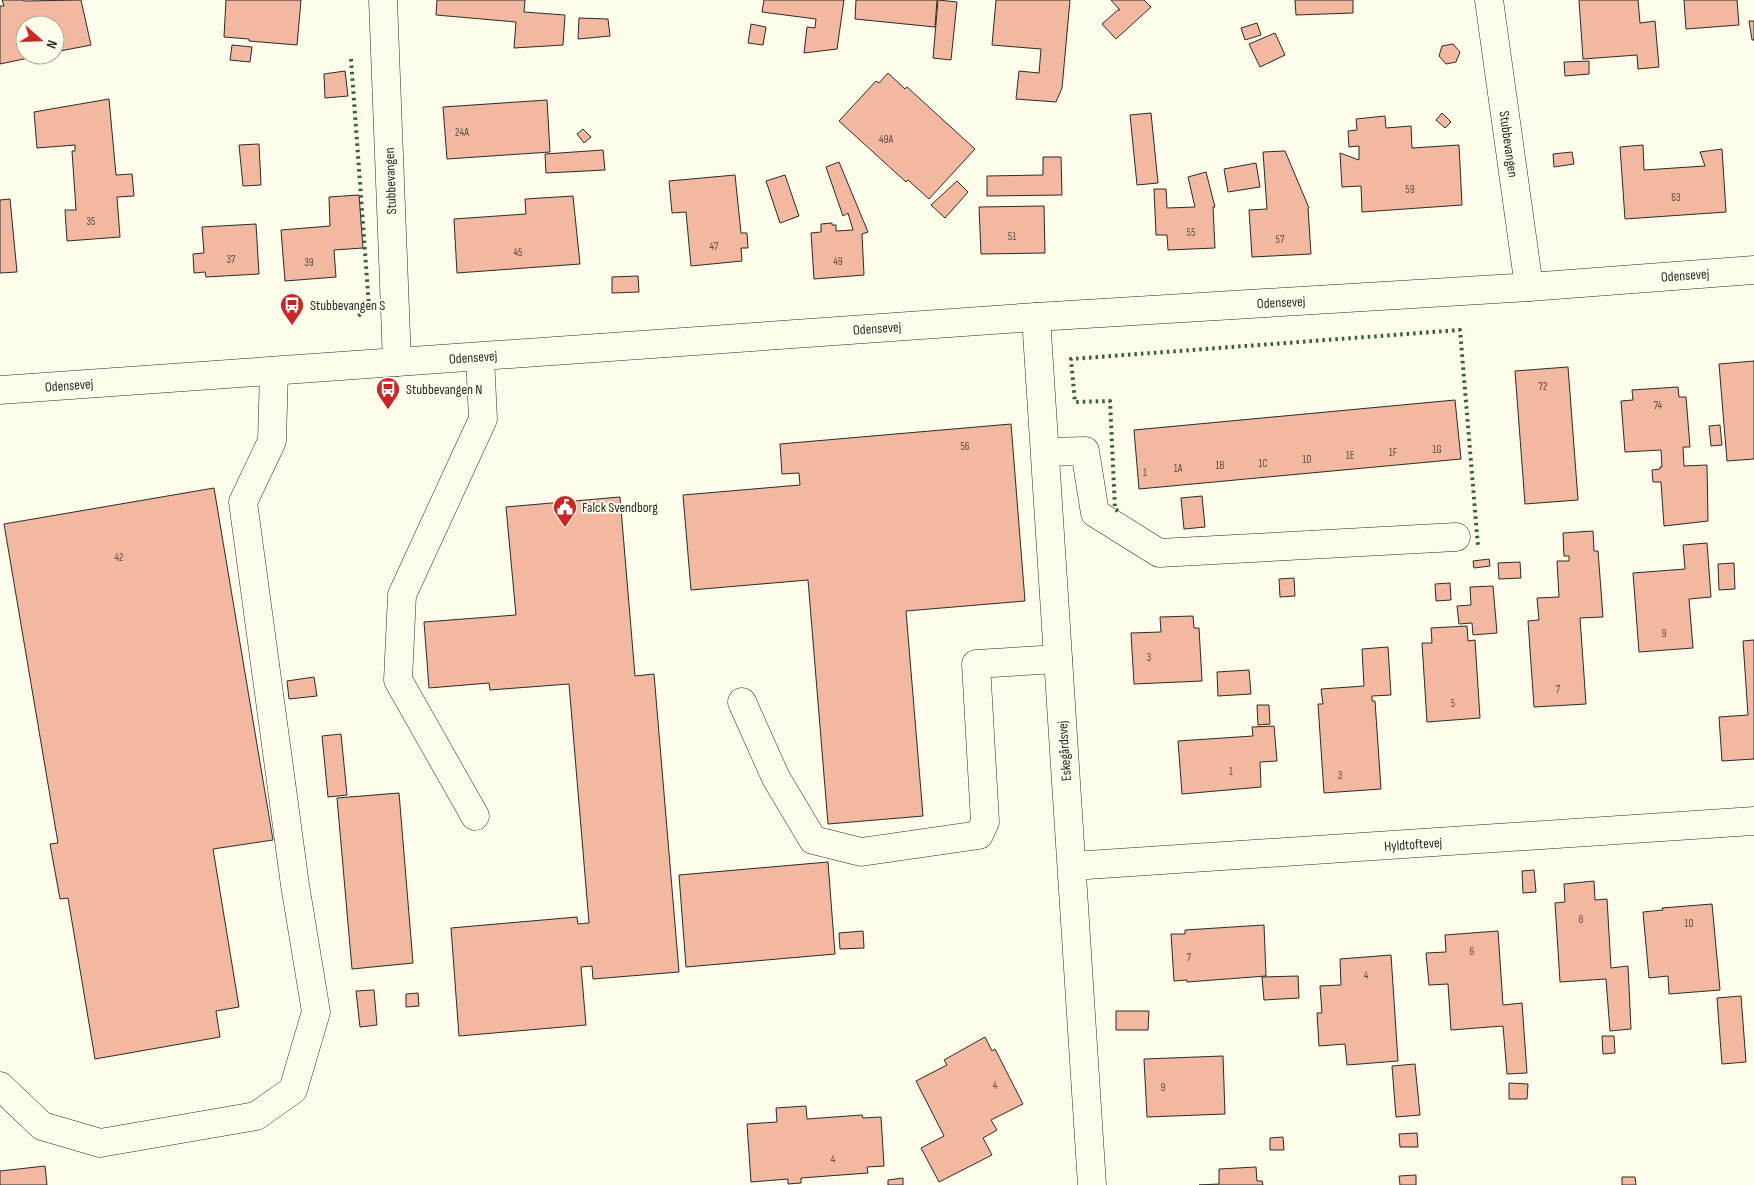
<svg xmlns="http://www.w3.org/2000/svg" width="1754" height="1185" font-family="'Sofia Sans Condensed',sans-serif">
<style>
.building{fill:#f2b8a0;stroke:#2b2b2b}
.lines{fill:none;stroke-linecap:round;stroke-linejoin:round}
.minor-casing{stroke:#2b2b2b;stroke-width:29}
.minor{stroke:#fdfbea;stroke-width:28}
.hedge{stroke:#34623c;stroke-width:4;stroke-dasharray:2.5 4;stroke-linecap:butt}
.labels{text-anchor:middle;stroke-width:4;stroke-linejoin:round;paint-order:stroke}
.number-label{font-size:11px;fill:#5d4e48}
.street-label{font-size:14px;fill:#2b2b2b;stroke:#fdfbea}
.poi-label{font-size:14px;fill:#2b2b2b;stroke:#fdfbea;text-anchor:start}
</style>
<rect width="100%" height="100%" fill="#fdfbea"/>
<g class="building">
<polygon points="2,0 23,0 24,1 81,0 91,45 55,52 55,25 25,25 25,55 43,55 0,64 0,6 4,6"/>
<polygon points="226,0 301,0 297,45 249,41 249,39 224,37"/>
<polygon points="437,0 525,0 524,12 565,15 563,45 514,48 516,22 436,15"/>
<polygon points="764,0 844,0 837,49 804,53 807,27 815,28 816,19 762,12"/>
<polygon points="856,0 937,0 935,27 855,19"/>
<polygon points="938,0 957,2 951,60 933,58"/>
<polygon points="996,0 1070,0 1062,88 1056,102 1016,99 1019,71 1039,73 1041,49 992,45"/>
<polygon points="1111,0 1144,0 1151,7 1116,39 1102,24 1118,10 1120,10"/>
<polygon points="1295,0 1353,0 1353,13 1296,15"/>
<polygon points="1579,0 1638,0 1640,23 1655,21 1659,67 1638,69 1637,55 1583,59"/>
<polygon points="1684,0 1737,0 1739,25 1686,29"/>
<polygon points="579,18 608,19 610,36 578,39"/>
<polygon points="1749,21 1754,21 1754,40 1752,40"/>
<polygon points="1257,23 1261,35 1245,40 1241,28"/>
<polygon points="751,24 766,27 763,45 748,43"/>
<polygon points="1275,33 1285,55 1260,67 1249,44"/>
<polygon points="1453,44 1460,52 1456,62 1446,64 1439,56 1442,46"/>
<polygon points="232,45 252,47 250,62 230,60"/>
<polygon points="1589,61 1589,74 1565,76 1564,62"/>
<polygon points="345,71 348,96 325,98 324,74"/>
<polygon points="888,73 905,89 907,87 975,149 929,199 908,180 906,182 839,121 876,81 879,83"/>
<polygon points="109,99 116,175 132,174 134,196 117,197 120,237 67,241 65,210 76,210 72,151 75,151 75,145 37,148 34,112"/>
<polygon points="547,100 550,152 447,159 443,107"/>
<polygon points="1151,113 1158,183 1137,185 1130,115"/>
<polygon points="1442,113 1451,122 1445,128 1436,120"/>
<polygon points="1385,116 1386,128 1411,126 1412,148 1459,145 1462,205 1362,212 1361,186 1342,187 1340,153 1359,160 1359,146 1349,147 1348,131 1357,130 1356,119"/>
<polygon points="583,129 591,137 584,143 577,134"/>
<polygon points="259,144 261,185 243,186 239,145"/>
<polygon points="1643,145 1644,170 1705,166 1700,152 1722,149 1726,212 1625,219 1620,147"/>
<polygon points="603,150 605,170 546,173 545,154"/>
<polygon points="1285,151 1309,208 1308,208 1311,254 1252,257 1249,210 1267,209 1263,152"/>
<polygon points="1572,152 1574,164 1554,167 1553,154"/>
<polygon points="1043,157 1061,157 1062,195 987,196 987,176 1043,175"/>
<polygon points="839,162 868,232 862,234 864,275 814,279 811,233 821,232 821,224 832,223 832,225 836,225 836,231 853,230 848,213 843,216 826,167"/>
<polygon points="1256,163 1260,187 1228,192 1224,169"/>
<polygon points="1206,172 1215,207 1213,207 1215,248 1168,250 1167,235 1156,235 1154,189 1166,189 1167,208 1195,207 1188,177"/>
<polygon points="735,175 741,233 747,233 748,248 741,248 742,261 691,266 686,212 672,213 669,181"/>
<polygon points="785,175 799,216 780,223 766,181"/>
<polygon points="957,181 968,192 945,218 931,205"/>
<polygon points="359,195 363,248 334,250 336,277 285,281 281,230 330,226 329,197"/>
<polygon points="573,196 580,264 457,273 454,219 526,214 525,199"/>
<polygon points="10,199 17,272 0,273 0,200"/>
<polygon points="1044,206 1045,253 981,254 979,207"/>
<polygon points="256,224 259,274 206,277 205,272 194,273 193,254 204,253 202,227"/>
<polygon points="638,276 639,292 612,293 612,277"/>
<polygon points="1754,361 1754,459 1727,461 1719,364"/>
<polygon points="1568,367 1578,500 1525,504 1515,371"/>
<polygon points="1678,387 1679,397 1686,397 1690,447 1683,447 1684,466 1707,465 1708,521 1664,526 1661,482 1653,482 1652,470 1660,469 1660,467 1662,467 1661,450 1625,452 1621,401 1633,400 1632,390"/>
<polygon points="1455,400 1461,459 1139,489 1134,430"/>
<polygon points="1011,424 1025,601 906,611 923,816 828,824 808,580 691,590 683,495 800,485 799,473 782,474 780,444"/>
<polygon points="1720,425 1722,445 1711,446 1709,426"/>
<polygon points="214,488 273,840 213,849 239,1007 216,1011 220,1037 95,1059 68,898 60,899 50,844 58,843 4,524"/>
<polygon points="1202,496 1205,527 1184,529 1181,498"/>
<polygon points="620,497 635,676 654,674 679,972 593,979 592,966 581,967 586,1025 459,1036 451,928 577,917 578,924 589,923 569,684 490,690 489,683 429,688 424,622 516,615 506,507"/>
<polygon points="1593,531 1594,551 1598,551 1603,617 1580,618 1586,704 1534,707 1528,621 1539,620 1537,598 1559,597 1557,561 1569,561 1569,556 1564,556 1563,533"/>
<polygon points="1707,543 1711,597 1689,599 1693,648 1639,652 1633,573 1685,569 1683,545"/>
<polygon points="1489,559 1490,566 1474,568 1473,561"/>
<polygon points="1520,562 1521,578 1499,579 1498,563"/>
<polygon points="1734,563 1735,589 1719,590 1718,564"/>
<polygon points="1294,578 1295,596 1280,597 1279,579"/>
<polygon points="1450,583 1451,600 1436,601 1435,584"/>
<polygon points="1493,586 1497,633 1473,635 1472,623 1459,624 1457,606 1471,605 1470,587"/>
<polygon points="1193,616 1194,628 1199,628 1202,681 1134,684 1131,633 1161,632 1160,617"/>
<polygon points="1467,626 1468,641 1475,640 1480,718 1427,722 1422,643 1432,643 1431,628"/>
<polygon points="1754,640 1754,759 1722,761 1719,717 1748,715 1743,641"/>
<polygon points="1388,647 1391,695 1372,696 1372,701 1375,701 1381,789 1324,793 1318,704 1323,704 1321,689 1364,686 1362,649"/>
<polygon points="1249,670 1251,694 1218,696 1217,672"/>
<polygon points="314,677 317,696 289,699 287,681"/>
<polygon points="1257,705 1269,705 1270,724 1258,725"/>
<polygon points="1274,726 1277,761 1260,762 1261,787 1182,794 1178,741 1253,736 1252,727"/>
<polygon points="341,734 347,795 328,797 322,736"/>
<polygon points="399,793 413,963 352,969 337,798"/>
<polygon points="828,862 835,954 686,967 679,875"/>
<polygon points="1534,870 1536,892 1523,893 1522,871"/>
<polygon points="1594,881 1595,900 1607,899 1611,968 1628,966 1631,1029 1610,1031 1606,979 1560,982 1555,903 1565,902 1564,884"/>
<polygon points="1712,904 1720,990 1669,994 1668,976 1649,978 1643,912 1663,910 1662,908"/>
<polygon points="1264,925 1266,976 1187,982 1187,980 1174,981 1171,934 1185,934 1185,930"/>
<polygon points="863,931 864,948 840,949 839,933"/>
<polygon points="1498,931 1503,1005 1522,1003 1527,1073 1507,1074 1503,1026 1451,1030 1448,984 1429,985 1426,953 1446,952 1445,935"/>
<polygon points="1391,955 1398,1061 1347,1065 1345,1044 1319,1046 1317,1013 1322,1013 1320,986 1341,985 1340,959"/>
<polygon points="1298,976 1299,998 1264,1000 1262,977"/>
<polygon points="374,990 377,1025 360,1027 356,991"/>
<polygon points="418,993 419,1006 406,1007 406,994"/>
<polygon points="1741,996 1746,1062 1722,1064 1717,998"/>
<polygon points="1116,1011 1149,1011 1148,1030 1116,1030"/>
<polygon points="1602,1036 1614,1036 1615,1053 1603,1054"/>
<polygon points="985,1037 992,1051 995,1049 1023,1104 991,1120 997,1130 983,1138 992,1155 939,1182 921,1148 944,1136 916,1081 947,1065 944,1060"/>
<polygon points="1223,1056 1225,1114 1147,1117 1144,1059"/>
<polygon points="1415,1064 1420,1115 1396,1117 1392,1066"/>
<polygon points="1509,1083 1528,1084 1527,1099 1509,1099"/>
<polygon points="806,1106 807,1119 862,1115 863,1118 881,1117 884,1166 867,1167 868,1173 801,1178 801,1183 788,1184 788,1179 751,1182 747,1124 777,1122 776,1108"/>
<polygon points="1417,1133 1418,1147 1400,1147 1399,1134"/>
<polygon points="1283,1137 1284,1150 1270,1150 1270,1138"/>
<polygon points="45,1166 47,1185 0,1185 0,1171"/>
<polygon points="1256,1167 1257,1181 1262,1181 1263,1185 1199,1185 1219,1184 1219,1169"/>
<polygon points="1416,1175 1416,1185 1400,1185 1399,1176"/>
<polygon points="1622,1177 1635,1177 1636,1185 1622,1185"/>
<polygon points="903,1178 903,1185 888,1185 888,1180"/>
</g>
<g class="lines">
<g class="minor-casing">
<g id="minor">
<polyline points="383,0 397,362"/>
<polyline points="1489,0 1529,287"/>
<polyline points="1036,317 1092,1185"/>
<polyline points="0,390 1036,317 1529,287 1754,270"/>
<polyline points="1045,452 1085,451 1095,513 1159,553 1456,537"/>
<polyline points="742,702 776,778 813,840 861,852 979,835 985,822 976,664 1058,659"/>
<polyline points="475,816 398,680 402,595 483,419 480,357"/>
<polyline points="1072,866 1754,821"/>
<polyline points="0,1086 42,1126 100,1143 256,1116 293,1090 316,1012 295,885 243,502 272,441 274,371"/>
</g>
</g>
<use href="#minor" class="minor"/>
<g class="hedge">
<polyline points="351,59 369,307 357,317"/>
<polyline points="1118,511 1115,509 1110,401 1075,402 1071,359 1460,330 1478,546"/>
</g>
</g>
<defs>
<g id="bus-pin" transform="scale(1.25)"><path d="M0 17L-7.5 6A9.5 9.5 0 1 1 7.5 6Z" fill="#c62828" stroke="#fdfbea"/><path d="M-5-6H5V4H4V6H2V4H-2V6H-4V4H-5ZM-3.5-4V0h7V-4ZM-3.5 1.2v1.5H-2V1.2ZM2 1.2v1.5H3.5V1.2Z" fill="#fff"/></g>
<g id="civic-pin" transform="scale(1.25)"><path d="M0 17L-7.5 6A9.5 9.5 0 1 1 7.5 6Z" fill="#c62828" stroke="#fdfbea"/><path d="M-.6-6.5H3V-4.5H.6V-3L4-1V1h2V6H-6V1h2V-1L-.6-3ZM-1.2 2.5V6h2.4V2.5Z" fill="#fff"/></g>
</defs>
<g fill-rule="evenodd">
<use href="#bus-pin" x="292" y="305"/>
<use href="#bus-pin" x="388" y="389"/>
<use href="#civic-pin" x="565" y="507"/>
</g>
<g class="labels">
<g class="number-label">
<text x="462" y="136">24A</text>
<text x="886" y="143">49A</text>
<text x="1410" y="193">59</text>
<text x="1676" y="201">63</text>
<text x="91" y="225">35</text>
<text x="1191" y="236">55</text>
<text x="1012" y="240">51</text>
<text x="1280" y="243">57</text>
<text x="714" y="250">47</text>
<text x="518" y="256">45</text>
<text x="231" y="263">37</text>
<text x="838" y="265">49</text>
<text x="309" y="266">39</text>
<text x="1543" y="390">72</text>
<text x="1658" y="409">74</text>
<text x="965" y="450">56</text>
<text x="1437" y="453">1G</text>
<text x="1393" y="456">1F</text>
<text x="1350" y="459">1E</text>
<text x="1307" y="463">1D</text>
<text x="1263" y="467">1C</text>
<text x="1220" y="469">1B</text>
<text x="1178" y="472">1A</text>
<text x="1145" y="476">1</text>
<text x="119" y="561">42</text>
<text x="1664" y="637">9</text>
<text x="1149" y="661">3</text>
<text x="1558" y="693">7</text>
<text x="1453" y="707">5</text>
<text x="1231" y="775">1</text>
<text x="1340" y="779">3</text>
<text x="1581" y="923">8</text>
<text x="1689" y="927">10</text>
<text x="1472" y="955">6</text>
<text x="1189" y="961">7</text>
<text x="1366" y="979">4</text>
<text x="995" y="1089">4</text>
<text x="1163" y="1091">9</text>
<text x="833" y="1163">4</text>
</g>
<g class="street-label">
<text transform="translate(1509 144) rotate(82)" y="5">Stubbevangen</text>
<text transform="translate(390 181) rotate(-92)" y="5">Stubbevangen</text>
<text transform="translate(1685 275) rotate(-4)" y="5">Odensevej</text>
<text transform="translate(1281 302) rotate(-3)" y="5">Odensevej</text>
<text transform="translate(877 328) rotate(-4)" y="5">Odensevej</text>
<text transform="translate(473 357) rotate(-4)" y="5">Odensevej</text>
<text transform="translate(69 385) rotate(-4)" y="5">Odensevej</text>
<text transform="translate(1064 751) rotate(-94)" y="5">Eskegårdsvej</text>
<text transform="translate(1413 844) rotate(-4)" y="5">Hyldtoftevej</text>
</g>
<g class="poi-label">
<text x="310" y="310">Stubbevangen S</text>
<text x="406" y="394">Stubbevangen N</text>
<text x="582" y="512">Falck Svendborg</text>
</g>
</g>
<g transform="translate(40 40) rotate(110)"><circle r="24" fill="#fdfbea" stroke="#a9a89e"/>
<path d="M0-4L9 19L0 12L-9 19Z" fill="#c62828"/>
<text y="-8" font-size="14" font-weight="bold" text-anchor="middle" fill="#2b2b2b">N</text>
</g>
</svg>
